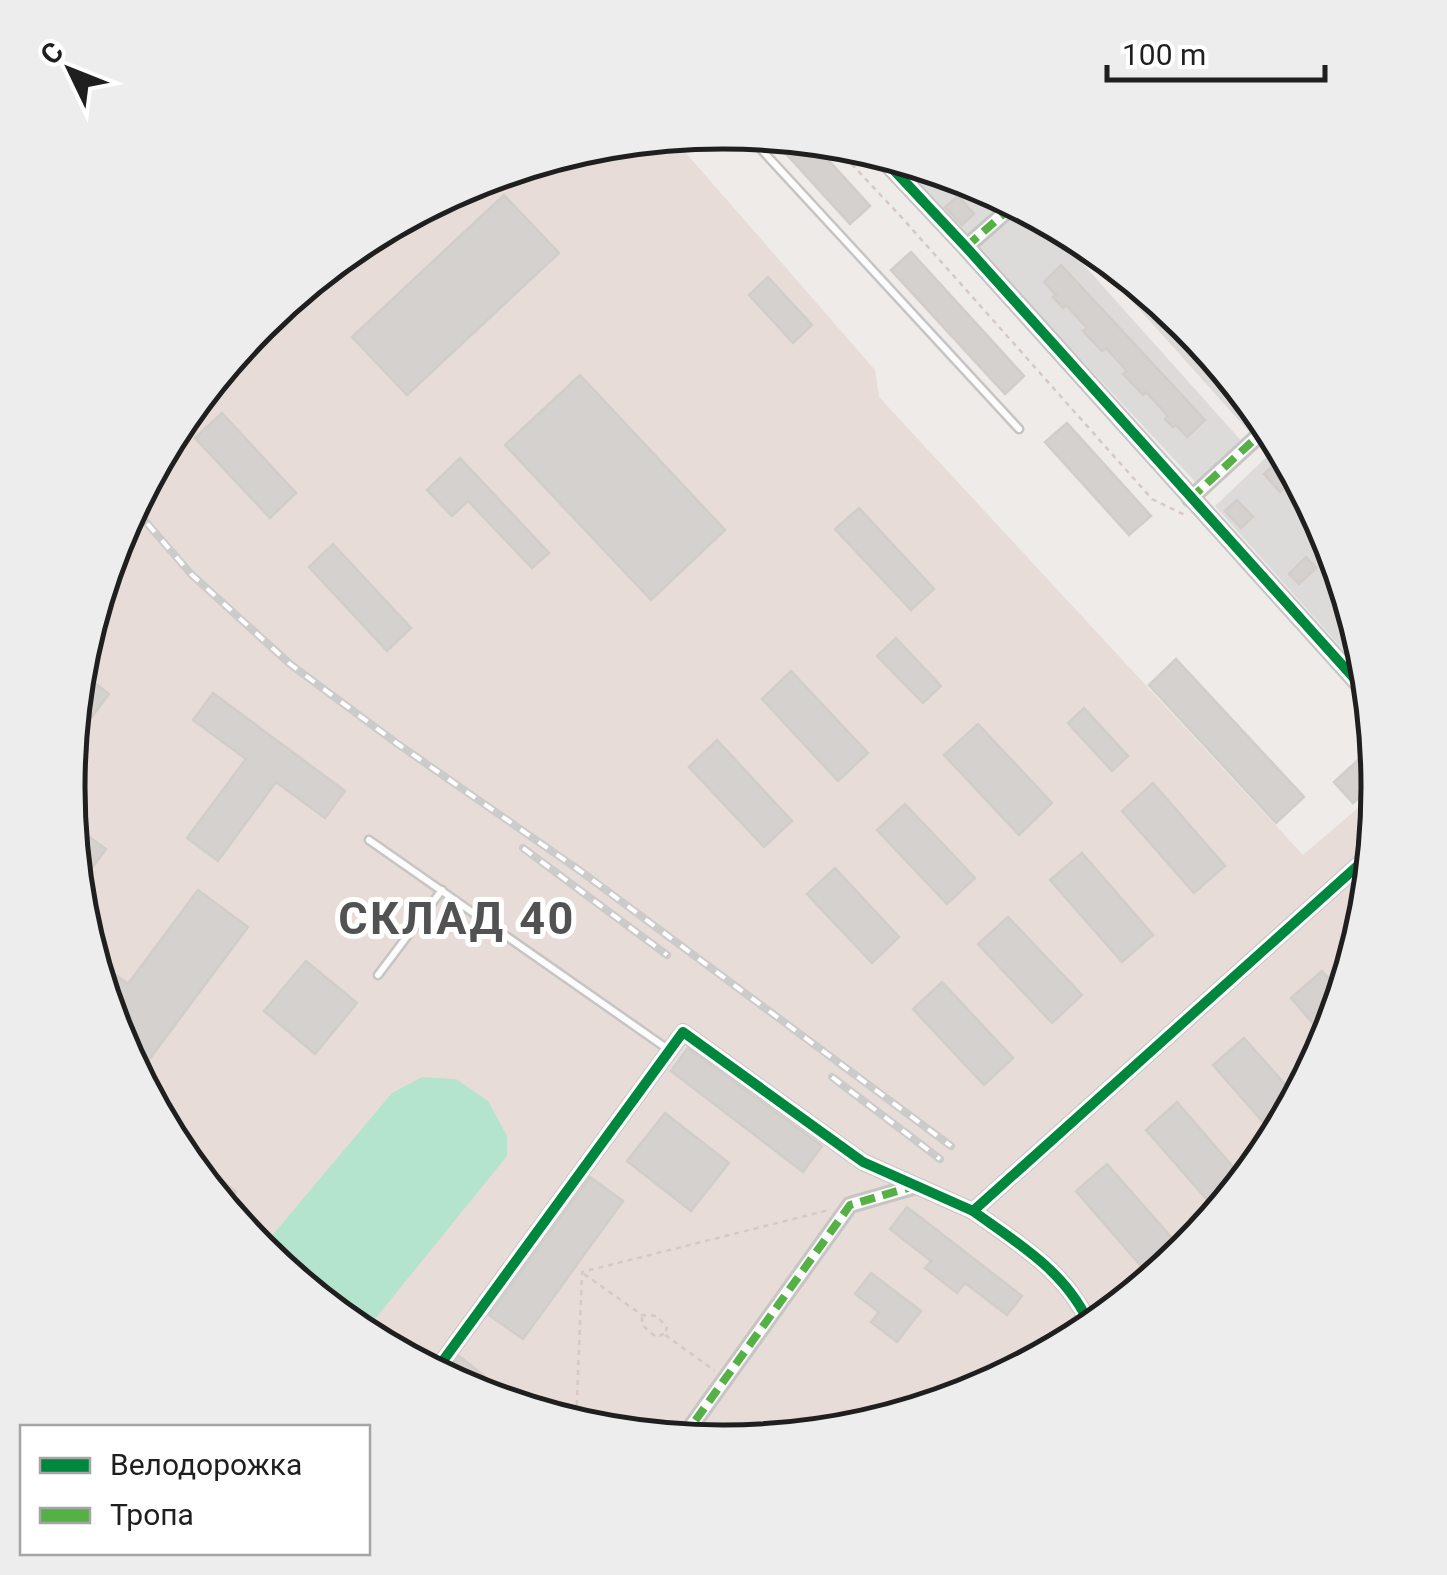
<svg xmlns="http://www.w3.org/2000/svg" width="1447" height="1575" font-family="Roboto,sans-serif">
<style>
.residential{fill:#dddbd9}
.military{fill:#e8dcd8}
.pitch{fill:#b4e4cd}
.building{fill:#d5d1cf;stroke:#d1cdc9;stroke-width:2.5}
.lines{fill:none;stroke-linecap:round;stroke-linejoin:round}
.service-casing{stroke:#c6c5c4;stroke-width:11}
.minor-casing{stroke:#c6c5c4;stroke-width:18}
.tertiary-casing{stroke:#c6c5c4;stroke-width:20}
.path{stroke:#d7c8c7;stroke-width:2.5;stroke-dasharray:5 5;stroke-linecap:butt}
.service{stroke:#fcfcfc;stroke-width:6}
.minor{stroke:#fcfcfc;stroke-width:12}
.tertiary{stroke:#fcfcfc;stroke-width:15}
.rail-casing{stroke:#cbcbca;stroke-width:8}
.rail{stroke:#fff;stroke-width:4;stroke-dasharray:11;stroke-linecap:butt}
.quiet{stroke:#55b145;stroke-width:8;stroke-dasharray:15 8;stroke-linecap:butt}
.cycleway-casing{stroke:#fff;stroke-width:16}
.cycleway{stroke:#00873e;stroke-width:10}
.labels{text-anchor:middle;stroke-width:10;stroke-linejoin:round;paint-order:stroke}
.district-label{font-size:45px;font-weight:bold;letter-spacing:2.5px;fill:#525252;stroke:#fff}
.rim{fill:none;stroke:#1f1f1f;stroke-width:5}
</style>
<rect width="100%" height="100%" fill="#eeebe8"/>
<g class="residential">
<polygon points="892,157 975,182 1008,199 966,236"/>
<polygon points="1024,208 1041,217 1245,445 1200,487 977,248"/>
<polygon points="1072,234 1088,242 1188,324 1267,421 1252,435"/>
<polygon points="1280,444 1330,537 1367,660 1369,679 1215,506"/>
</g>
<polygon class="military" points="672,137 875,370 879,397 1303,855 1379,790 1367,916 1329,1039 1269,1152 1187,1252 1087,1333 974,1394 851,1431 723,1443 595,1431 472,1393 359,1333 259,1251 178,1151 117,1038 80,915 68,787 80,659 118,536 178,423 260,323 360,242 473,181 596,144"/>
<polygon class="pitch" points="422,1077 456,1079 488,1101 507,1136 507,1156 362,1335 259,1251 392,1093"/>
<g class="building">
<polygon points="770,136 810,140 870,206 850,224"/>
<polygon points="504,195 559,253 407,395 352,337"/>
<polygon points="958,196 974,214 962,225 945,207"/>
<polygon points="911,252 1024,376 1005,394 891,270"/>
<polygon points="1061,265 1205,420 1187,437 1176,425 1173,427 1165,419 1168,416 1146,392 1143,395 1123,374 1127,371 1106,348 1102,351 1083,331 1087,328 1066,305 1063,308 1053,297 1056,295 1044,282"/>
<polygon points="768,277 812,325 793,343 749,295"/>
<polygon points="580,375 725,530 651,600 505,445"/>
<polygon points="222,413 296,493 270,518 195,438"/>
<polygon points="1067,423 1151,516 1129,535 1045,442"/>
<polygon points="460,458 549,553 532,568 468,501 452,516 427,490"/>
<polygon points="1276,463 1292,480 1280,492 1264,474"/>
<polygon points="1237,500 1253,517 1241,528 1225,511"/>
<polygon points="859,508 934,589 911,610 835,529"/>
<polygon points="333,544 411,628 387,651 309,567"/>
<polygon points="1306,557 1316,568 1299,584 1289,574"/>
<polygon points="896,638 941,686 923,703 877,656"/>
<polygon points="1176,659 1304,797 1276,823 1149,685"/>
<polygon points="79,671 109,694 72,743 78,686"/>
<polygon points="791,671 868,753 838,781 762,699"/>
<polygon points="213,693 345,791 325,818 276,782 218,861 187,838 246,759 193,720"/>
<polygon points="1084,708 1128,756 1112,771 1068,723"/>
<polygon points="978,724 1052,803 1019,835 944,755"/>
<polygon points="717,740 792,821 764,847 689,767"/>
<polygon points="1367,752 1377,763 1379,780 1353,803 1334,782"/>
<polygon points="1153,783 1225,866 1194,893 1122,811"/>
<polygon points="905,804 975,878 947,904 877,830"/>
<polygon points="71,824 106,849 77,888"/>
<polygon points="1082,853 1153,935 1122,962 1050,880"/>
<polygon points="835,868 899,937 872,963 807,894"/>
<polygon points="198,890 248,927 148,1061 118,1039 103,990 114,974 128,984"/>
<polygon points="1008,917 1082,995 1052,1023 978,944"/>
<polygon points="306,961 357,1003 315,1054 264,1011"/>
<polygon points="1322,971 1343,995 1328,1041 1291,998"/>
<polygon points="942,982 1013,1058 984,1085 913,1009"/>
<polygon points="1244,1038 1298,1099 1277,1138 1213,1065"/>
<polygon points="688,1048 822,1146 803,1172 671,1071"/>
<polygon points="1177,1102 1245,1181 1218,1212 1146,1130"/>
<polygon points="665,1113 729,1163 691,1211 627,1161"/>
<polygon points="1107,1164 1179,1246 1147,1273 1076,1191"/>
<polygon points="214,1174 236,1192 224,1207 206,1185"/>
<polygon points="590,1177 623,1201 523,1339 489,1315"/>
<polygon points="907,1207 1022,1296 1007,1315 965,1283 957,1293 925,1268 931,1261 890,1229"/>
<polygon points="871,1273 921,1311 897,1342 871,1322 879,1312 855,1294"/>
<polygon points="459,1356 493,1383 483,1397 443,1378"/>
</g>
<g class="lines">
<g class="service-casing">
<g id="service">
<polyline points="747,134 1019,429"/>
<polyline points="369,840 669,1050"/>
<polyline points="378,975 442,890"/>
</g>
</g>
<g class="minor-casing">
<g id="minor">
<polyline points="966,247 1016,203"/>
<polyline points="1190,499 1270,425"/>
<path d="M1092 1330C1069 1273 1020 1245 973 1211L1373 852"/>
<polyline points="434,1373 683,1032 863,1162 973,1211"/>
<polyline points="682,1439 850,1205 916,1186"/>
</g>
</g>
<g class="tertiary-casing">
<polyline id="tertiary" points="876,151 966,247 1371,697"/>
</g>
<g class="path">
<polyline points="831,142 904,220 1152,499 1187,516"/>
<polyline points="584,1274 642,1315 657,1316 667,1328 664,1334 715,1371"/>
<polyline points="642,1317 642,1325 656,1337 664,1334"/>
<polyline points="576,1425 582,1272 829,1210"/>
</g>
<use href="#service" class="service"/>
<use href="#minor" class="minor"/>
<use href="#tertiary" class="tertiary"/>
<g class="rail-casing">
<g id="rail">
<polyline points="133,507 191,574 290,664 395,742 579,870 951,1146"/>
<polyline points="523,848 667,955"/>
<polyline points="832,1077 940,1159"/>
</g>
</g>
<use href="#rail" class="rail"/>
<g class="quiet">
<polyline points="966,247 1016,203"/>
<polyline points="1190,499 1270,425"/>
<polyline points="682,1439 850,1205 914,1186"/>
</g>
<g class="cycleway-casing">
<g id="cycleway">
<polyline points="876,151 966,247 1371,697"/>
<path d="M1092 1330C1069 1273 1020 1245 973 1211L1373 852"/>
<polyline points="434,1373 683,1032 863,1162 973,1211"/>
</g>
</g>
<use href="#cycleway" class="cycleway"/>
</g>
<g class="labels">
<g class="district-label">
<text x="457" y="934">СКЛАД 40</text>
</g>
</g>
<path d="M0 0H1447V1575H0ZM85 787a638 638 0 1 1 1276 0a638 638 0 1 1-1276 0Z" fill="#ededed" fill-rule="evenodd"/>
<path class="rim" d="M85 787a638 638 0 1 1 1276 0a638 638 0 1 1-1276 0Z"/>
<rect x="20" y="1425" width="350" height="130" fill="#ffffff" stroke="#a5a5a5" stroke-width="2.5"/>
<rect x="40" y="1458" width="50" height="15" fill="#00873e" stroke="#a5a5a5" stroke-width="2.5"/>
<text x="110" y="1475" font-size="30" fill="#1f1f1f">Велодорожка</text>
<rect x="40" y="1508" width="50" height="15" fill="#55b145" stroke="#a5a5a5" stroke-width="2.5"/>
<text x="110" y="1525" font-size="30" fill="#1f1f1f">Тропа</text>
<g transform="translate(70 70) rotate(313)" stroke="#ffffff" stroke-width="8" paint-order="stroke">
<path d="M0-8L18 38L0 25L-18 38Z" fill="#1f1f1f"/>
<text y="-15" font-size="28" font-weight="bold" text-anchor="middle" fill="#1f1f1f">С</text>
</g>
<path d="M1107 65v15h218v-15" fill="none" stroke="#1f1f1f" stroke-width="5"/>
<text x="1122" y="65" font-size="30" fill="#1f1f1f" stroke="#ffffff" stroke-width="8" paint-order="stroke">100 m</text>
</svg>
